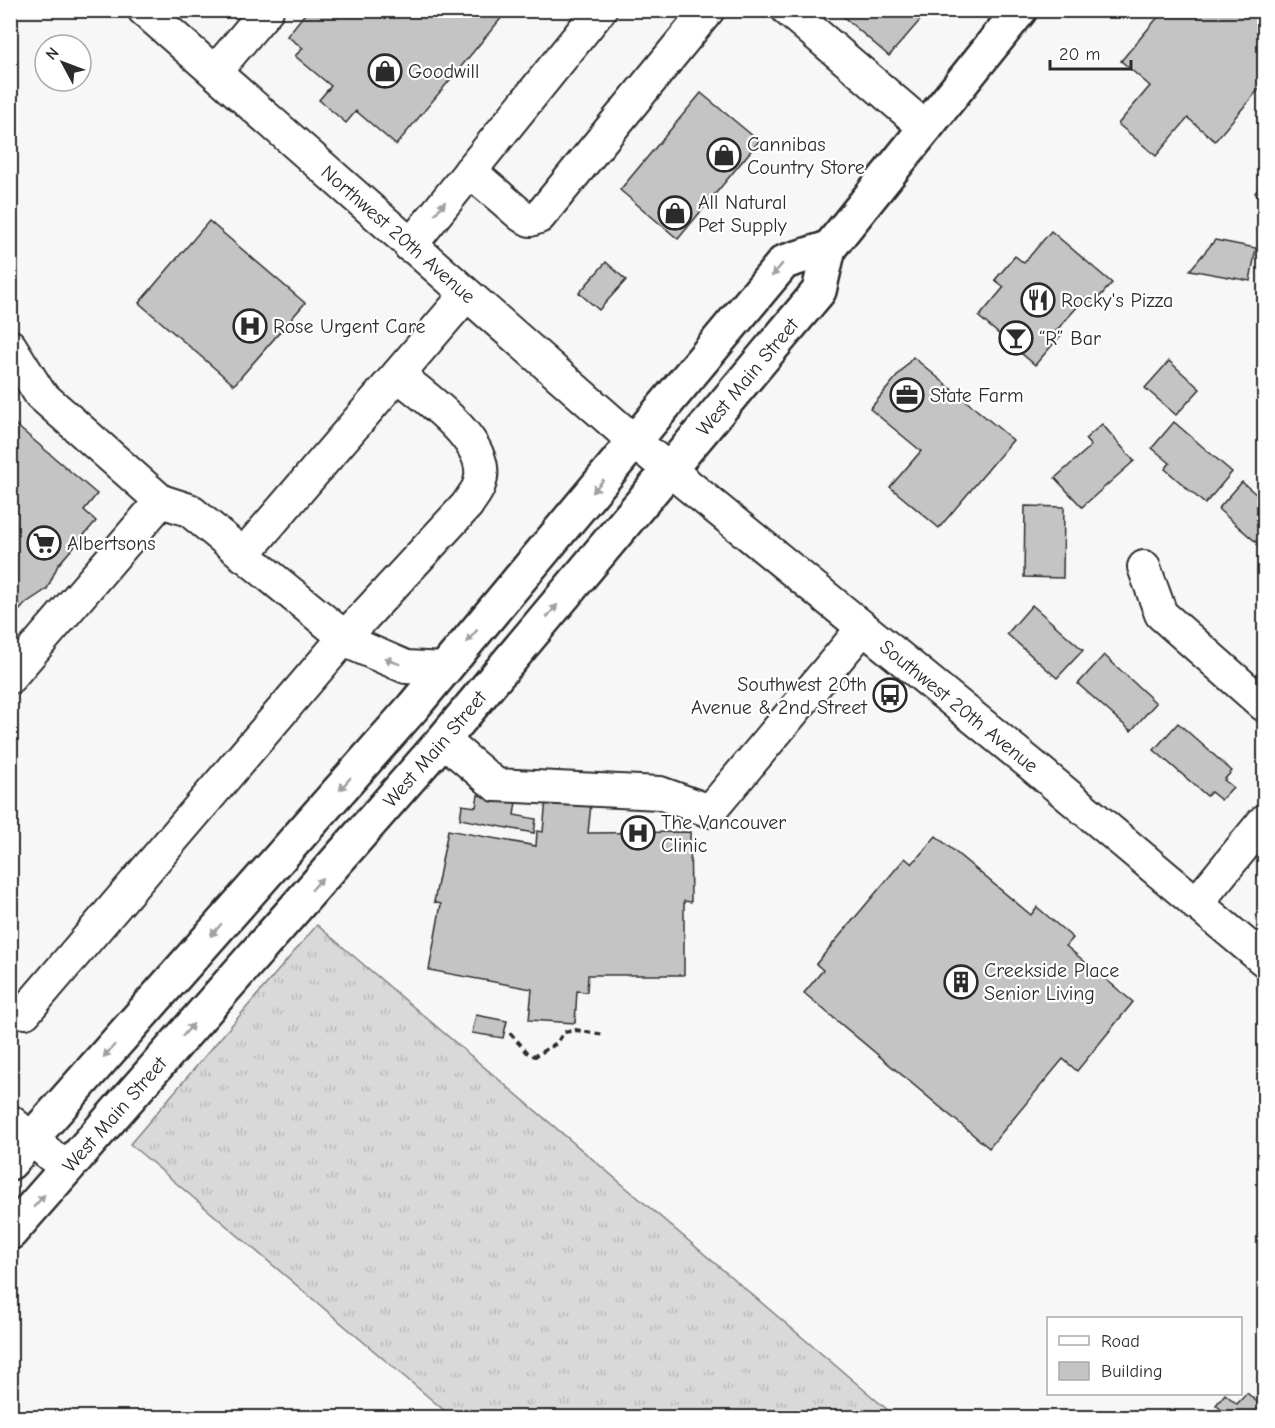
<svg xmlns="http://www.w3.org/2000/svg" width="1275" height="1428" font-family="'Comic Neue',sans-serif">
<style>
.grass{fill:url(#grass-tufts);stroke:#828282;stroke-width:1.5}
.building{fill:#c4c4c4;stroke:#2b2b2b;stroke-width:1.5}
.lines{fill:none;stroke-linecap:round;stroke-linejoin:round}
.minor-casing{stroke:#2b2b2b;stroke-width:36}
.highway-casing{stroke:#2b2b2b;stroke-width:38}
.path{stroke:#2b2b2b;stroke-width:4;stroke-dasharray:6 4.5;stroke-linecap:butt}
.minor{stroke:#fff;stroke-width:32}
.highway{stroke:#fff;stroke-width:33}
.oneway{fill:#a0a0a0}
.labels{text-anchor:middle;stroke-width:4.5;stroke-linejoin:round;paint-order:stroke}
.poi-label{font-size:20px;fill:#2b2b2b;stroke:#fff;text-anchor:start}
.street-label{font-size:20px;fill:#2b2b2b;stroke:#fff}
</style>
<defs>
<pattern id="grass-tufts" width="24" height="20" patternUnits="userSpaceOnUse" patternTransform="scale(1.5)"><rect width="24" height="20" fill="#d9d9d9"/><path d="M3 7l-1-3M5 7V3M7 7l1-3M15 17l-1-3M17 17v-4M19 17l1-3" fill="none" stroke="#bababa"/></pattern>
</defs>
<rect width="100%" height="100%" fill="#f7f7f7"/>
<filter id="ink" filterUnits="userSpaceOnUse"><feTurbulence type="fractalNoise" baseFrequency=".0167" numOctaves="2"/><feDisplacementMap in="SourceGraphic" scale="12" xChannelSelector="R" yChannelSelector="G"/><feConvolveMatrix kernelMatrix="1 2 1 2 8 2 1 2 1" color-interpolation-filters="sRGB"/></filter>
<g filter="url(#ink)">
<polygon class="grass" points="317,925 896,1417 452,1417 130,1144"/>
<g class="building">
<polygon points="308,10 508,10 396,145 356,111 346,123 319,100 331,86 295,56 303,48 287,36"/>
<polygon points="841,10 929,10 889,56 839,13"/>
<polygon points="1164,10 1264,10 1264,83 1215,141 1188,118 1156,156 1118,124 1150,86 1121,61"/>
<polygon points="701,93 759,141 678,239 620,190"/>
<polygon points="1264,181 1264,202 1255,193"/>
<polygon points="209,221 305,303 234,385 139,303"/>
<polygon points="1051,231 1112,283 1094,303 1086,297 1056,331 1061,335 1035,365 979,317 1004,287 995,280 1015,256 1024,263"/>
<polygon points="1215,240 1256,248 1250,281 1190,270"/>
<polygon points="606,262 626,280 599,310 579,293"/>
<polygon points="913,357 1013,440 939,528 890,487 921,451 870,409"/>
<polygon points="1169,361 1200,389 1176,415 1145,388"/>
<polygon points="10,420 97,494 84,510 96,521 58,565 47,589 26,603 10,621"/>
<polygon points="1174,422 1232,472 1205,504 1165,469 1170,463 1152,448"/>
<polygon points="1102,424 1134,461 1082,507 1055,478 1091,446 1085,439"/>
<polygon points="1242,482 1264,501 1264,549 1218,509"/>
<polygon points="1025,506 1064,507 1063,578 1024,577"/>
<polygon points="1032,605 1083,650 1057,678 1007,634"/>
<polygon points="1104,655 1156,703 1131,731 1078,684"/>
<polygon points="1178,723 1232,771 1224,780 1233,787 1221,800 1211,792 1207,796 1154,750"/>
<polygon points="478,795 516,802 514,815 536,819 534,833 460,819 462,805 476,807"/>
<polygon points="546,799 591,804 588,833 690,832 691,902 684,901 684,975 588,975 587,992 577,991 575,1023 529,1020 532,989 429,970 441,904 434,902 448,830 536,846 537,831 543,832"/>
<polygon points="936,836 1031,915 1037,907 1073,938 1066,946 1133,1002 1077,1071 1063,1059 989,1148 804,993 823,970 816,964 905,858 912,864"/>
<polygon points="476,1015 507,1021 503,1038 472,1033"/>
<polygon points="1247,1393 1264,1408 1264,1418 1227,1418 1228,1416 1216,1405 1225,1394 1237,1404"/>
</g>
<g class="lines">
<g class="minor-casing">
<g id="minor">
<path id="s1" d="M144 10 635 442 1033 766 1264 960"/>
<polyline points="788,10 926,128"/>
<polyline points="215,72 267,10"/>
<polyline points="470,171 522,216 530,220 539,217 708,10"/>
<polyline points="410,246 600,10"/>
<polyline points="10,346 40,394 161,501 189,510 353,644 406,667 445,669"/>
<polyline points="243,555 466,295"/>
<polyline points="1144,567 1161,614 1264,705"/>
<polyline points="10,677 161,501"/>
<polyline points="443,740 496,785 660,793 710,811 863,628"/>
<polyline points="1196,904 1264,821"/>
<path d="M25 1012 345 637 467 505C471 498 477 492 479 485 495 444 424 397 398 375"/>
<polyline points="10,1121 67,1169"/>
</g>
</g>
<g class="highway-casing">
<g id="highway">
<polyline points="10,1163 413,707 784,262 829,248"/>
<path id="s2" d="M10 1233 443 740 819 291 829 248 1020 10"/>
</g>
</g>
<polyline class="path" points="510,1033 527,1052 535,1056 557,1043 564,1032 576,1030 604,1035"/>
<use href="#minor" class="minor"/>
<use href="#highway" class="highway"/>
</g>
<defs><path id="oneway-solid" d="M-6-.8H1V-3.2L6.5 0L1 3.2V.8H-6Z" transform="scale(1.5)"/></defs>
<g class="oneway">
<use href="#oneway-solid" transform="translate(440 208) rotate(-51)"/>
<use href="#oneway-solid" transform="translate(777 270) rotate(130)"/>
<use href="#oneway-solid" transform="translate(598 486) rotate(130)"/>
<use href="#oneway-solid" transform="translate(552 611) rotate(-50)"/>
<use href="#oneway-solid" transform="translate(472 636) rotate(130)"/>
<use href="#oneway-solid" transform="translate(392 661) rotate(-157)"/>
<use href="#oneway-solid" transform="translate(345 784) rotate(131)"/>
<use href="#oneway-solid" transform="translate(317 884) rotate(-49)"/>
<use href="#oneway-solid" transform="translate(216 930) rotate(131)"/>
<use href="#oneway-solid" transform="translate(188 1030) rotate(-49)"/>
<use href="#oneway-solid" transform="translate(109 1051) rotate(132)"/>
<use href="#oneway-solid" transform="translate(39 1201) rotate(-49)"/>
</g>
</g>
<defs>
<g id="shop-ring" transform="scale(1.725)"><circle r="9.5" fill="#fff" stroke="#2b2b2b" stroke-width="1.5"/><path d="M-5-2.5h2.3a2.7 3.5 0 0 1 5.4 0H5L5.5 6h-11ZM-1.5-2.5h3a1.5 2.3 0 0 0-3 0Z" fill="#2b2b2b"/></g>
<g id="restaurant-ring" transform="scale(1.725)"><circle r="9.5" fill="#fff" stroke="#2b2b2b" stroke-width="1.5"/><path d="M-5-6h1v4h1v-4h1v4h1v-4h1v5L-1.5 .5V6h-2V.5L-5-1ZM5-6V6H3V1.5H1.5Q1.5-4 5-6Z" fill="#2b2b2b"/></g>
<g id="hospital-ring" transform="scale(1.725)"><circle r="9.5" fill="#fff" stroke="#2b2b2b" stroke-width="1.5"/><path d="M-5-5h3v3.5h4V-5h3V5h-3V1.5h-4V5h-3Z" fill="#2b2b2b"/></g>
<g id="bar-ring" transform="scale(1.725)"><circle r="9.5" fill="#fff" stroke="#2b2b2b" stroke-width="1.5"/><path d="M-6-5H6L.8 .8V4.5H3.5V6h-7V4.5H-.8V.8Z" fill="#2b2b2b"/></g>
<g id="office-ring" transform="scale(1.725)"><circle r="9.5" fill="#fff" stroke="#2b2b2b" stroke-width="1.5"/><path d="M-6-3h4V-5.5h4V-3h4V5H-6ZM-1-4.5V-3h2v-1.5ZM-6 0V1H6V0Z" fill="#2b2b2b"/></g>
<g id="supermarket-ring" transform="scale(1.725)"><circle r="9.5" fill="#fff" stroke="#2b2b2b" stroke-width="1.5"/><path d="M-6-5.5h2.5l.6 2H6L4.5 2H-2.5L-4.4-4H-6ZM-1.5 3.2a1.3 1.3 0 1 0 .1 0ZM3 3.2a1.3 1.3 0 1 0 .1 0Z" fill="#2b2b2b"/></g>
<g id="bus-ring" transform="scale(1.725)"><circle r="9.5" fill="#fff" stroke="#2b2b2b" stroke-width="1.5"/><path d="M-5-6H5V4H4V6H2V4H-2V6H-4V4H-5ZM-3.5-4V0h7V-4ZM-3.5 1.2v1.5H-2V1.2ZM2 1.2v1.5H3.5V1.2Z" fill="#2b2b2b"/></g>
<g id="building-ring" transform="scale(1.725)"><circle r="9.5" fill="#fff" stroke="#2b2b2b" stroke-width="1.5"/><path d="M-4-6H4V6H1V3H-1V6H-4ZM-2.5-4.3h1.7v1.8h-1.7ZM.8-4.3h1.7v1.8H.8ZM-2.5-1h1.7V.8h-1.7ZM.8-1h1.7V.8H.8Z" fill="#2b2b2b"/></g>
</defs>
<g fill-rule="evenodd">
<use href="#shop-ring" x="385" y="71"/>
<use href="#shop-ring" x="724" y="155"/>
<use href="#shop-ring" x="675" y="213"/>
<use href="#restaurant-ring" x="1038" y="300"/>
<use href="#hospital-ring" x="250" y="326"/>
<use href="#bar-ring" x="1016" y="338"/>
<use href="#office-ring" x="907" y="395"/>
<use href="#supermarket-ring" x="44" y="543"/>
<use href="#bus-ring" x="890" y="695"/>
<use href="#hospital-ring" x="638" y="833"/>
<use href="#building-ring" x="961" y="982"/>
</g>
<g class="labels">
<g class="poi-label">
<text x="408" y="78">Goodwill</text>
<text x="747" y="151">Cannibas<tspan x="747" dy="23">Country Store</tspan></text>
<text x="698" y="209">All Natural<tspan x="698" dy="23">Pet Supply</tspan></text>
<text x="1061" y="307">Rocky's Pizza</text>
<text x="273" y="333">Rose Urgent Care</text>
<text x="1039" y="345">“R” Bar</text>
<text x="930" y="402">State Farm</text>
<text x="67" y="550">Albertsons</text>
<text x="867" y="691" text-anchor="end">Southwest 20th<tspan x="867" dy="23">Avenue &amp; 2nd Street</tspan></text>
<text x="661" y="829">The Vancouver<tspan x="661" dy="23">Clinic</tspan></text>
<text x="984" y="977">Creekside Place<tspan x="984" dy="23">Senior Living</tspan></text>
</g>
<g class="street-label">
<text dy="7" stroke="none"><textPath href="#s1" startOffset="339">Northwest 20th Avenue</textPath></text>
<text dy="7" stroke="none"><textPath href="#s2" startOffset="1130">West Main Street</textPath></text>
<text dy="7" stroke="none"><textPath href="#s1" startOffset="1072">Southwest 20th Avenue</textPath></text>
<text dy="7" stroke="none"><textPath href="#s2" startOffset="644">West Main Street</textPath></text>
<text dy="7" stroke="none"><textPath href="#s2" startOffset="158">West Main Street</textPath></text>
</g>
</g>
<rect width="1275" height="1428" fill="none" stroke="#fff" stroke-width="36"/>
<rect x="18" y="18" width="1239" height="1392" fill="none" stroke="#2b2b2b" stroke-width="2" filter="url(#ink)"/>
<rect x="1047" y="1317" width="195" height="78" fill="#ffffff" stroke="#aaaaaa" stroke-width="1.5"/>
<rect x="1059" y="1336" width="30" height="9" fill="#ffffff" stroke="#aaaaaa" stroke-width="1.5"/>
<text x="1101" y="1347" font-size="18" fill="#2b2b2b">Road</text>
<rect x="1059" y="1362" width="30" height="18" fill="#c4c4c4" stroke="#aaaaaa" stroke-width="1.5"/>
<text x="1101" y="1377" font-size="18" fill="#2b2b2b">Building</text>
<g transform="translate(63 63) rotate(311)"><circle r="28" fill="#ffffff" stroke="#aaaaaa" stroke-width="1.5"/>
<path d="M0-4.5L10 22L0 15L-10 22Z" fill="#2b2b2b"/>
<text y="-9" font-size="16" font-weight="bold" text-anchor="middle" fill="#2b2b2b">N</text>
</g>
<path d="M1050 60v9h81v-9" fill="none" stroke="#2b2b2b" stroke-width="3"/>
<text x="1059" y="60" font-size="18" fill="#2b2b2b" stroke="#ffffff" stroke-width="4.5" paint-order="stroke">20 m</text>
</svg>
